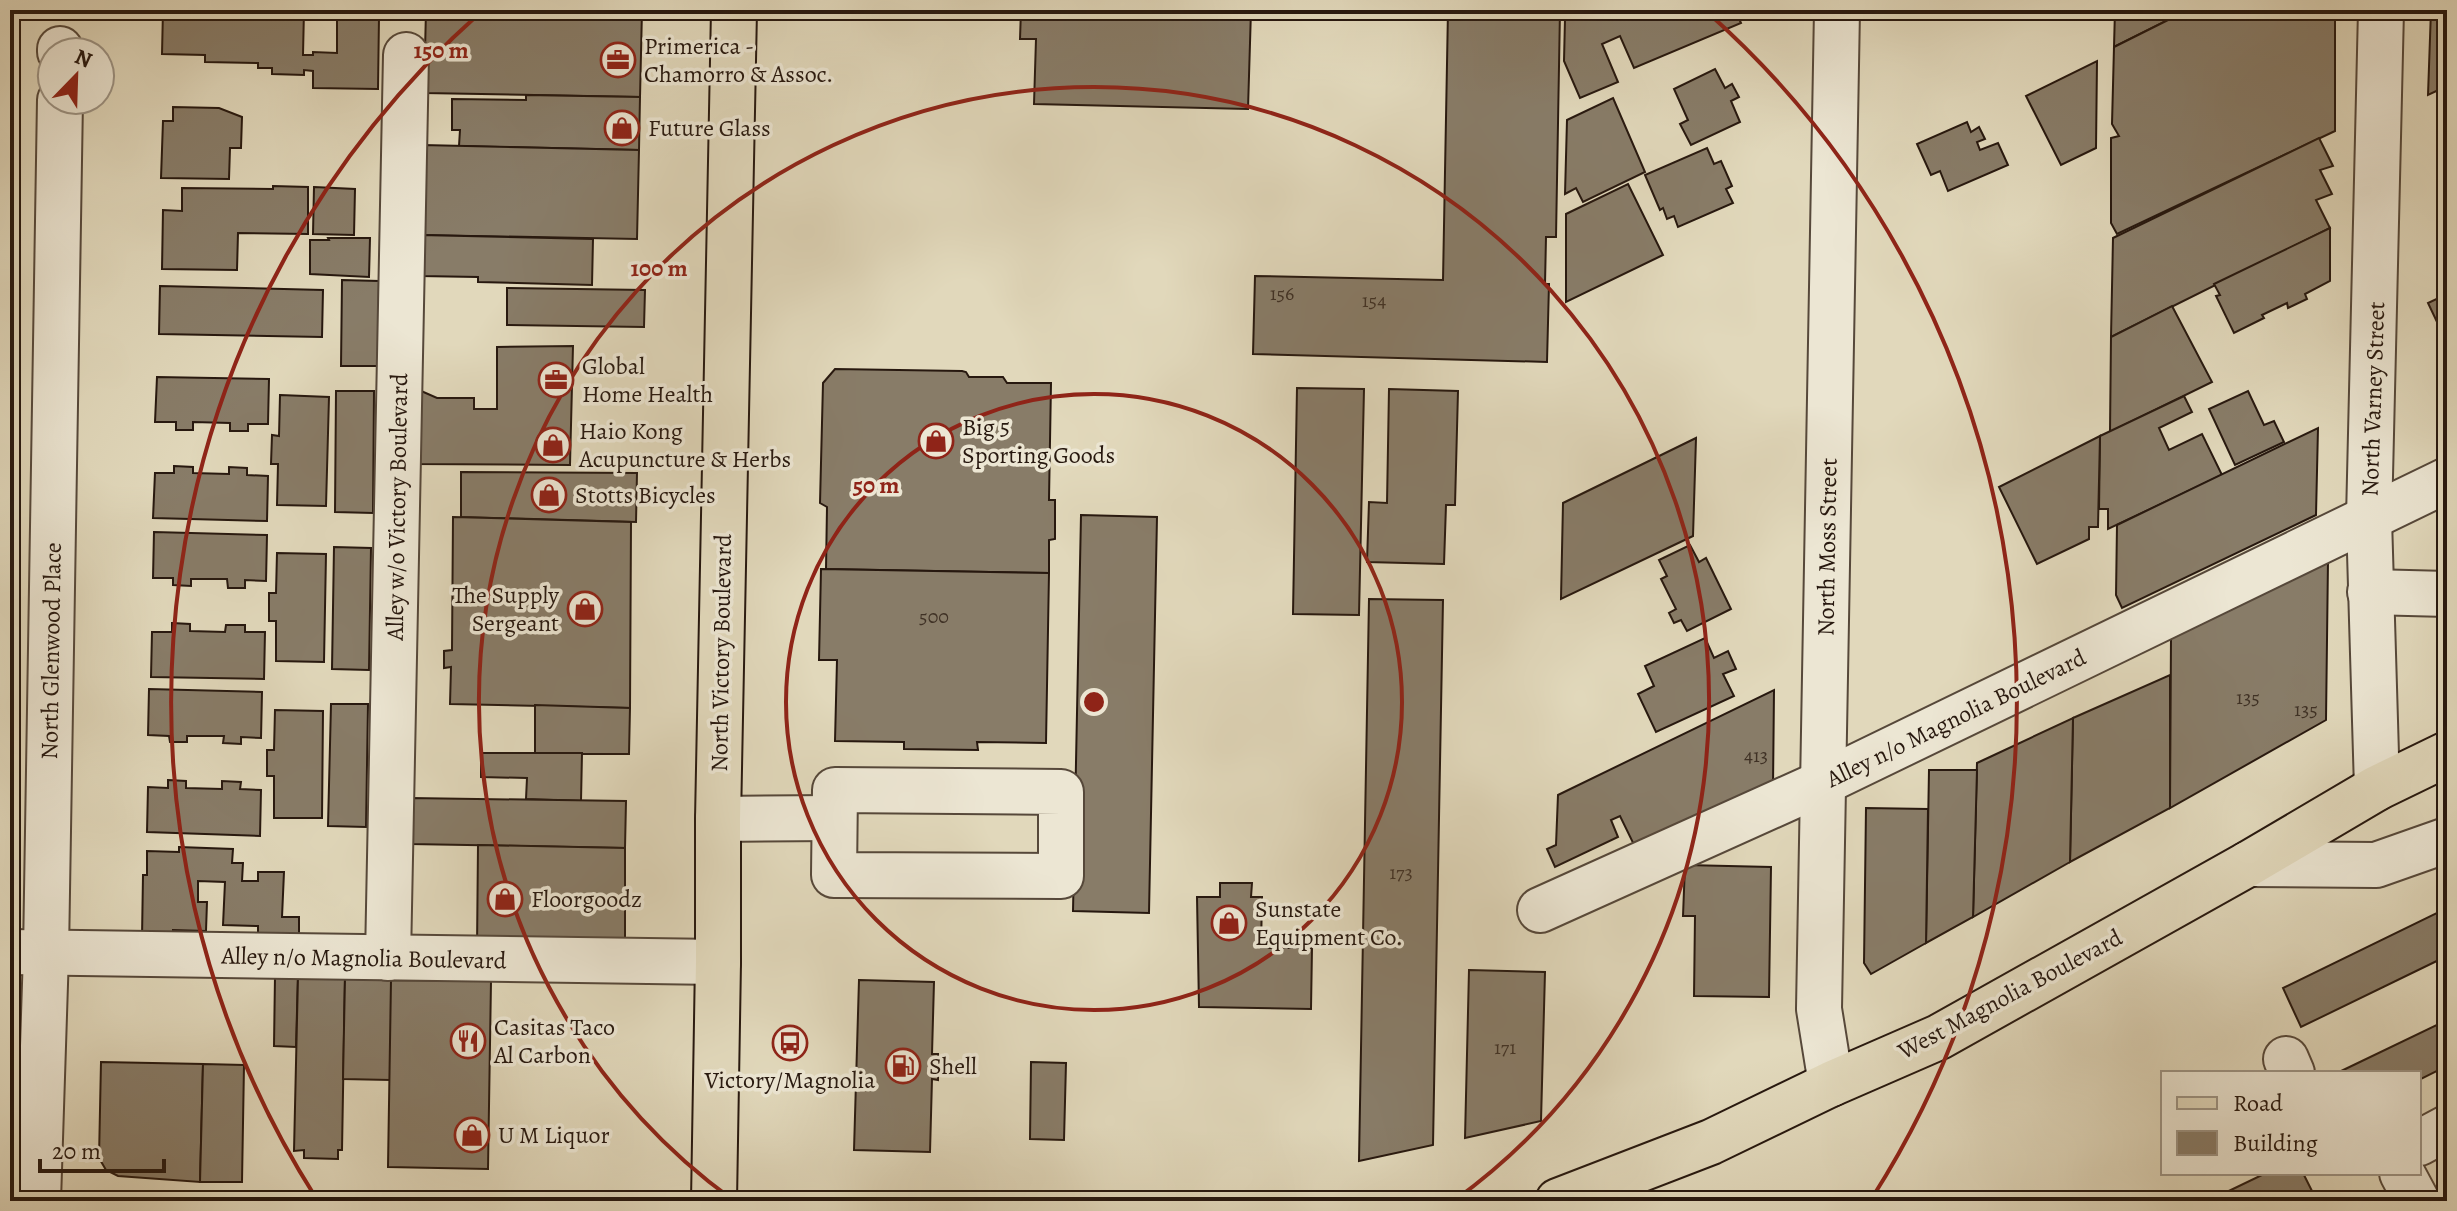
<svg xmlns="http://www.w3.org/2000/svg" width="2457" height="1211" font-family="Alegreya,serif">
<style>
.building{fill:#887c68;stroke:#27180f;stroke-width:2}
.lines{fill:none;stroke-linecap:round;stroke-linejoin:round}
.minor-casing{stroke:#56483a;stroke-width:48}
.major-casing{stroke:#27180f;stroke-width:48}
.minor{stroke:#ece6d3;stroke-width:44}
.major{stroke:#e1d8bb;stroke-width:44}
.ring{fill:none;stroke:#8f2418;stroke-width:4}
.labels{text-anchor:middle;stroke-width:7;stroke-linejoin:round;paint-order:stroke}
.number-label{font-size:20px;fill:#3f3125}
.poi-label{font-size:24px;fill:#27180f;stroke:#ece6d3;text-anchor:start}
.street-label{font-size:24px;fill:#27180f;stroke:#ece6d3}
.centre{fill:#8f2418;stroke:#ece6d3;stroke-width:4}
.ring-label{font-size:24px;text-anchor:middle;font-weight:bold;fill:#8f2418;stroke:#ece6d3;stroke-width:7;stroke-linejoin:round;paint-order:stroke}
</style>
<rect width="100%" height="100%" fill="#e1d8bb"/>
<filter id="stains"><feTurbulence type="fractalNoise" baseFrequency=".0025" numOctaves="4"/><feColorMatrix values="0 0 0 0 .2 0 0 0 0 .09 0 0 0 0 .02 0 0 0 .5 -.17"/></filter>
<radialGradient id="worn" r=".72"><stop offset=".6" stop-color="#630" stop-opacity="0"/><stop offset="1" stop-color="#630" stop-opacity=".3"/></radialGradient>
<g class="building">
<polygon points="163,10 304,10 303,55 313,55 313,52 337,53 337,17 379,17 378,89 313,88 313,71 304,70 304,75 272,74 272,68 258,68 258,63 205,62 205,55 162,54"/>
<polygon points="426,10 642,10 640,97 424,93"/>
<polygon points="1021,10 1251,10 1248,109 1034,104 1036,39 1020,39"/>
<polygon points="1448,10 1560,10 1556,237 1546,237 1545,284 1549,284 1547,362 1253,354 1255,276 1443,280"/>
<polygon points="1587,10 1735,10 1741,23 1634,68 1620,36 1602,44 1618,82 1580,98 1564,61 1565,19"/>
<polygon points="2115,10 2188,10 2114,47"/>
<polygon points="2188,10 2335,10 2335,131 2117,234 2111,223 2111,138 2119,136 2112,124 2114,47"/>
<polygon points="2431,10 2447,10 2447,86 2428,95"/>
<polygon points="2097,61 2096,148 2061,165 2026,96"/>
<polygon points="1715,69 1725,88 1732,84 1739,97 1731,101 1740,122 1691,145 1680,124 1688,120 1674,89"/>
<polygon points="526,95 640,97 639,150 459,146 460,130 452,130 452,99 526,100"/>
<polygon points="1613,98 1645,172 1583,202 1576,188 1565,194 1567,120"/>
<polygon points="173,107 219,108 242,117 241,148 230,148 229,179 161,178 163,121 173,121"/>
<polygon points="1967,122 1971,132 1979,127 1985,139 1977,142 1980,150 1998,143 2008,165 1948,191 1940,171 1931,175 1917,144"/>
<polygon points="2319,138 2333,166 2320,170 2332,194 2316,200 2330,228 2111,337 2113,238"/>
<polygon points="422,145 639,150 637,239 420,235"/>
<polygon points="1707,148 1714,164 1721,161 1732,186 1726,189 1733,203 1678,227 1674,216 1667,219 1663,208 1660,210 1645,175"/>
<polygon points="1628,184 1663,255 1566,302 1566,214"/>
<polygon points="273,186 308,187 308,234 238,233 237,270 162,269 163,210 182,211 182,188 273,189"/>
<polygon points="314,187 355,189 354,235 313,234"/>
<polygon points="2447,191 2447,216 2438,196"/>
<polygon points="2330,228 2330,281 2305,294 2307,299 2288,308 2287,303 2262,315 2264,318 2234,333 2216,296 2220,295 2214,284"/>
<polygon points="420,235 593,239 592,285 478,282 478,277 420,276"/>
<polygon points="328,238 370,238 369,277 310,274 310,240 329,240"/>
<polygon points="342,280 379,281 378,366 341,366"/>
<polygon points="160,286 323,290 322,337 159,334"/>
<polygon points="507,288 645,290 644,327 507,325"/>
<polygon points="2447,294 2447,343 2428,303"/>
<polygon points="2172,306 2212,382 2110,432 2111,337"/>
<polygon points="573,346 570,465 412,464 419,390 437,398 474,398 474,409 497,409 497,347"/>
<polygon points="835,369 962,371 966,372 969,377 1003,377 1007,383 1051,383 1049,500 1055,500 1055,539 1049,540 1049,573 826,569 827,507 820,503 823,383"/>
<polygon points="157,377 269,379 268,424 248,424 248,431 230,431 230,423 193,422 193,430 176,430 176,422 155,422"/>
<polygon points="1297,388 1364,389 1359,615 1293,614"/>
<polygon points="1389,389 1458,391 1455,505 1446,505 1444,564 1367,562 1369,502 1387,503"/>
<polygon points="336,391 374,391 373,513 335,512"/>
<polygon points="2248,391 2264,425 2274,421 2284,442 2235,465 2209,409"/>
<polygon points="280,395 329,397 326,506 277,505 278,464 271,464 272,435 279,436"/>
<polygon points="2184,396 2192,412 2159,428 2169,450 2202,434 2222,475 2108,529 2108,509 2099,509 2100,436"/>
<polygon points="2318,428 2316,515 2122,608 2116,595 2117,525"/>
<polygon points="2100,436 2098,527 2089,527 2089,539 2037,564 1999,487"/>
<polygon points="1696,438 1693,536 1561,599 1563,503"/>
<polygon points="174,466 193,467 193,473 229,474 229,467 247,468 247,475 268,476 267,521 153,518 155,473 174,473"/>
<polygon points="461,472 637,473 636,522 461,517"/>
<polygon points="1081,515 1157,517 1149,913 1073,911"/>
<polygon points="453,517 631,522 630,708 450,704 451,667 444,668 444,651 452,650"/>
<polygon points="154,532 267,535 266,581 245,580 245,588 228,588 227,579 191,579 191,586 173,585 173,578 153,578"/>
<polygon points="1690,545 1699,562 1706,558 1731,609 1687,631 1681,620 1674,623 1669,613 1676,609 1661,579 1667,576 1659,560"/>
<polygon points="334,547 371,548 369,670 332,669"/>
<polygon points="277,553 326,554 324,662 276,661 276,621 269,621 269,593 276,593"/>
<polygon points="2328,560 2326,720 2170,808 2171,636"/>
<polygon points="821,569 1049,573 1046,743 977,742 978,750 904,749 904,742 835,741 837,660 819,660"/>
<polygon points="1369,599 1443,600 1433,1145 1359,1161"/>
<polygon points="172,623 190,624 190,631 225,632 226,625 245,625 245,632 265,632 264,679 151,677 152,632 172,632"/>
<polygon points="1705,638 1714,658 1728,651 1736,669 1723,674 1734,696 1656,732 1638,694 1654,686 1645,666"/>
<polygon points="2170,675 2170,808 2070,862 2073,718"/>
<polygon points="149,689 262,692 261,738 241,737 241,744 223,743 224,736 187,736 187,742 170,742 169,736 148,735"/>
<polygon points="1774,690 1773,787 1638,853 1620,816 1611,820 1618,837 1555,867 1547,849 1556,845 1558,795"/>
<polygon points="331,704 368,704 366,827 328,826"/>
<polygon points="535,705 630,708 629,754 535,754"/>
<polygon points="275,710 323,711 322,818 274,818 274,776 267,776 267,750 274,750"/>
<polygon points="2073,718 2070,862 1973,917 1977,763"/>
<polygon points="481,753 582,753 581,801 526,799 527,778 481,777"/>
<polygon points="1929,770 1977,770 1973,917 1926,943"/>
<polygon points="168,780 186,781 186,788 222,789 222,781 241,782 240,789 261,790 260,836 147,832 148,787 168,788"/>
<polygon points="410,798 626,801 625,848 410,844"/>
<polygon points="1866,808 1928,809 1926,943 1871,974 1864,963"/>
<polygon points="478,845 625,848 625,950 477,949"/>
<polygon points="179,847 233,849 232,863 243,863 242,881 258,881 258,872 284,872 282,917 299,917 299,940 258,939 258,926 223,925 225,882 198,881 198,902 207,902 206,931 173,930 173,938 142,938 143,875 147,875 147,851 179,852"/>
<polygon points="1685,865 1771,867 1769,997 1694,996 1695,916 1683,916"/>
<polygon points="1220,883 1252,883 1251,897 1262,897 1261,948 1312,948 1311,1009 1199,1007 1197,897 1220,897"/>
<polygon points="2447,908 2447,956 2301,1027 2283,988"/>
<polygon points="1469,970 1545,972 1541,1121 1465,1138"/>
<polygon points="275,976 298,976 296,1047 274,1046"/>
<polygon points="298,976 345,977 342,1150 338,1150 338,1159 304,1158 304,1150 294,1151"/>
<polygon points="345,977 392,978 390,1080 343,1079"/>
<polygon points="391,980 491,981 488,1169 388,1167"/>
<polygon points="859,980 934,982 932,1054 938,1054 938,1080 932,1079 930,1152 854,1150"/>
<polygon points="2447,1020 2447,1066 2419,1080 2419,1073 2337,1073"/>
<polygon points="101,1062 203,1064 200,1182 118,1176 106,1170 99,1158"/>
<polygon points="1031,1062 1066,1063 1064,1140 1030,1139"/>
<polygon points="203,1064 244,1065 242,1182 200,1182"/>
<polygon points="2266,1173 2303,1173 2317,1201 2208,1201"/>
<polygon points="444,1196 467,1197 467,1201 444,1201"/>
</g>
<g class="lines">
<g class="minor-casing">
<g id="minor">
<polyline points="60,49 60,52"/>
<polyline points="2370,592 2447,594"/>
<polyline points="2377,788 2369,519 2381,10"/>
<polygon points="835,790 1061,792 1061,876 834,875"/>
<polyline points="718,819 834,818"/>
<polyline points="2248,864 2376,865 2447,840"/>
<polyline points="1540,910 1822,783 2447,480"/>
<polyline points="10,952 718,962"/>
<polyline points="388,958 406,55"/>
<polyline points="2286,1059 2292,1073"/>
<polyline points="1831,1084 1819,1009 1837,10"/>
<polyline points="2419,1143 2447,1128"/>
<polyline points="2402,1173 2417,1201"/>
<polyline points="38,1201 46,953 60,100"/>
</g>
</g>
<g class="major-casing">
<g id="major">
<polyline points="714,1201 718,962 718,819 734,10"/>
<polyline points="1558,1201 1711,1142 1831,1084 1939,1037 2248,864 2377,788 2447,754"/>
</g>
</g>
<use href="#minor" class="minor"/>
<use href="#major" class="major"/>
</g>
<g class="ring">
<circle cx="1094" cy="702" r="308"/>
<path d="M733 1200A615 615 0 1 1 1455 1200"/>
<path d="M316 1198A923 923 0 0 1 482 11M1706 11A923 923 0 0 1 1872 1198"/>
</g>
<defs>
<g id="office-ring" transform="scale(1.8)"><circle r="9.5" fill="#ece6d3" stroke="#8f2418" stroke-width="1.5"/><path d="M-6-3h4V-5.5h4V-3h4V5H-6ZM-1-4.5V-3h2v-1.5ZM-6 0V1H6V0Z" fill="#8f2418"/></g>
<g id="shop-ring" transform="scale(1.8)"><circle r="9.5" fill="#ece6d3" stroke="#8f2418" stroke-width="1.5"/><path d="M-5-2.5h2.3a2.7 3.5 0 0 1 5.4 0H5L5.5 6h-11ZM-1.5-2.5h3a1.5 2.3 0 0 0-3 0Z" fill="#8f2418"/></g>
<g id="restaurant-ring" transform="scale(1.8)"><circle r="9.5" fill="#ece6d3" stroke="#8f2418" stroke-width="1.5"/><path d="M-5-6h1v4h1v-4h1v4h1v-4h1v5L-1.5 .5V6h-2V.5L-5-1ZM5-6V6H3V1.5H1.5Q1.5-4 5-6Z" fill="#8f2418"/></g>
<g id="bus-ring" transform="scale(1.8)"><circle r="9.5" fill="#ece6d3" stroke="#8f2418" stroke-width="1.5"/><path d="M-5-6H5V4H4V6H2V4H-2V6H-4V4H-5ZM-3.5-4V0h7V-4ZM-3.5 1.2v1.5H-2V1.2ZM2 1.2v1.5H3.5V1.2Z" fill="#8f2418"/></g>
<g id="fuel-ring" transform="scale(1.8)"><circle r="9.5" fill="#ece6d3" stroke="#8f2418" stroke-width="1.5"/><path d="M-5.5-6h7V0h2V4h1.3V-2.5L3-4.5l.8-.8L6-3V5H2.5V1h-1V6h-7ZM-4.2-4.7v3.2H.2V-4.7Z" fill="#8f2418"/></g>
</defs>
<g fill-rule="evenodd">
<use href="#office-ring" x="618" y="60"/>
<use href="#shop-ring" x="622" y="128"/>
<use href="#office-ring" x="556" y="380"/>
<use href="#shop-ring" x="936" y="441"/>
<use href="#shop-ring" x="553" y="445"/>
<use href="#shop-ring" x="549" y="495"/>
<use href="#shop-ring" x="585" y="609"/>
<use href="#shop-ring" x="505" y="899"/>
<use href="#shop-ring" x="1229" y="923"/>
<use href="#restaurant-ring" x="468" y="1041"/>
<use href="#bus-ring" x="790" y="1043"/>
<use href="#fuel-ring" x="903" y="1066"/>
<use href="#shop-ring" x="472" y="1135"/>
</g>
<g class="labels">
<g class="number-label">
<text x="1282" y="300">156</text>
<text x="1374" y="307">154</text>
<text x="934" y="623">500</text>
<text x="2248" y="704">135</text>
<text x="2306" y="716">135</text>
<text x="1756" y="762">413</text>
<text x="1401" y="879">173</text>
<text x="1505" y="1054">171</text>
</g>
<g class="poi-label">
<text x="644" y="54">Primerica -<tspan x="644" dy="28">Chamorro &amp; Assoc.</tspan></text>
<text x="648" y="136">Future Glass</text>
<text x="582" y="374">Global<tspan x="582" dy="28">Home Health</tspan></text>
<text x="962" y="435">Big 5<tspan x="962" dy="28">Sporting Goods</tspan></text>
<text x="579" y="439">Haio Kong<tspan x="579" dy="28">Acupuncture &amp; Herbs</tspan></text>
<text x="575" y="503">Stotts Bicycles</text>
<text x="559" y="603" text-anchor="end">The Supply<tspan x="559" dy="28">Sergeant</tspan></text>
<text x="531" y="907">Floorgoodz</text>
<text x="1255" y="917">Sunstate<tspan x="1255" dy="28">Equipment Co.</tspan></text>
<text x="494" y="1035">Casitas Taco<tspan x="494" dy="28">Al Carbon</tspan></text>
<text x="929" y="1074">Shell</text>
<text x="790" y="1088" text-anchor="middle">Victory/Magnolia</text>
<text x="498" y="1143">U M Liquor</text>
</g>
<g class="street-label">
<text transform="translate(2373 399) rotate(-88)" y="8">North Varney Street</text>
<text transform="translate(397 507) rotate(-89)" y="8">Alley w/o Victory Boulevard</text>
<text transform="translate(1827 547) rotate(-89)" y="8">North Moss Street</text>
<text transform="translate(51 651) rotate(-89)" y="8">North Glenwood Place</text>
<text transform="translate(721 653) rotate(-89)" y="8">North Victory Boulevard</text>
<text transform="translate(1956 718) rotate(-26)" y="8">Alley n/o Magnolia Boulevard</text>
<text transform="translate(364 958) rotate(1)" y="8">Alley n/o Magnolia Boulevard</text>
<text transform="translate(2010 994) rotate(-28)" y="8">West Magnolia Boulevard</text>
</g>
</g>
<circle cx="1094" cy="702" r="12" class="centre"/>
<g class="ring-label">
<text x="441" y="58">150 m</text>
<text x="659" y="276">100 m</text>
<text x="876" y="493">50 m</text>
</g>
<rect width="2457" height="1211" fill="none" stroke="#e1d8bb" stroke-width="40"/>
<rect x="12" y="12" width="2433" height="1187" fill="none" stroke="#27180f" stroke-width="4"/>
<rect x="20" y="20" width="2417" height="1171" fill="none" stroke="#27180f" stroke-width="2"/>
<rect x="2161" y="1071" width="260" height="104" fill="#ece6d3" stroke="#9d9485" stroke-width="2"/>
<rect x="2177" y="1097" width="40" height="12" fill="#e1d8bb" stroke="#9d9485" stroke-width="2"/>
<text x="2233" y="1111" font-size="24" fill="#27180f">Road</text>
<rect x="2177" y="1131" width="40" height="24" fill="#887c68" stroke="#9d9485" stroke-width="2"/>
<text x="2233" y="1151" font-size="24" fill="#27180f">Building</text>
<g transform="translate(76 76) rotate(23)"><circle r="38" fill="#ece6d3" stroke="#9d9485" stroke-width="2"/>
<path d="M0-6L14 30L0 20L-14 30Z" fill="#8f2418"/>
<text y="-12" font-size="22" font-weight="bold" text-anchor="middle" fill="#27180f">N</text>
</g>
<path d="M40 1159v12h124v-12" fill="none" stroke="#27180f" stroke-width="4"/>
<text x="52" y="1159" font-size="24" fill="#27180f" stroke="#ece6d3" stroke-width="6" paint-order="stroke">20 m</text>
<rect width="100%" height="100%" filter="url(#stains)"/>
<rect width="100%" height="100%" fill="url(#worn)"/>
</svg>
